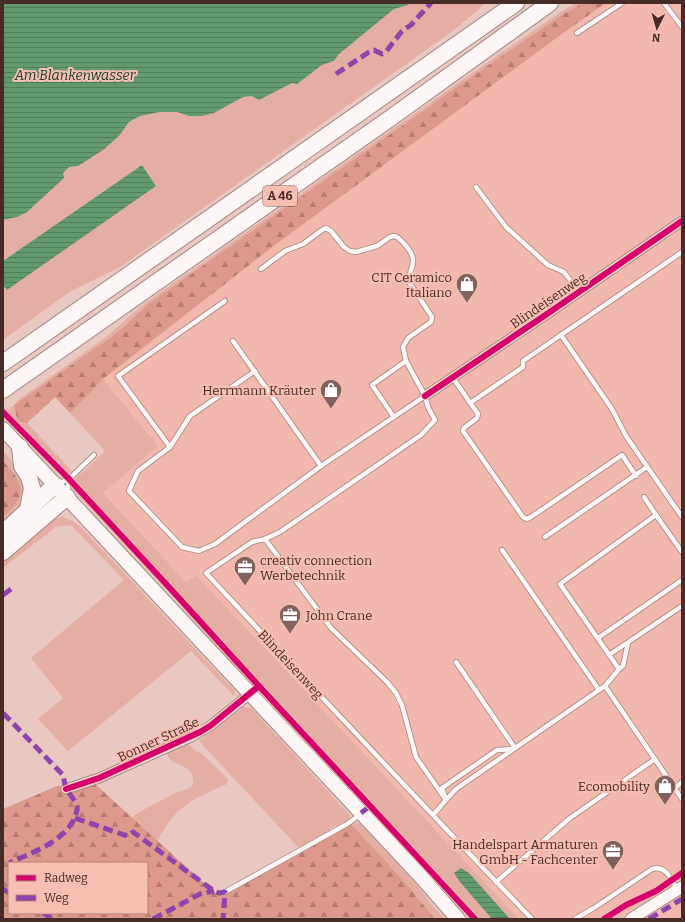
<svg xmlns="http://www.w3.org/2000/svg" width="685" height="922" font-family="Bitter,serif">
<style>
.built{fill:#f2b8ad}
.grass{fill:#e5aea3}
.forest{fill:url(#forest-firs);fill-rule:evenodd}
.water{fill:url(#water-rules)}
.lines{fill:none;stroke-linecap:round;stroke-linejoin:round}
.service-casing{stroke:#a18781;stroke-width:6}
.minor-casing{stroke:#a18781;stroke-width:11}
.tertiary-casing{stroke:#a18781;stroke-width:13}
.primary-casing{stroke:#a18781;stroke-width:16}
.motorway-casing{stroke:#a18781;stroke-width:18}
.service{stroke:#fcf7f6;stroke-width:4.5}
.minor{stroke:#fcf7f6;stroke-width:9}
.tertiary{stroke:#fcf7f6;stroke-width:11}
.primary{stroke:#fcf7f6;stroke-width:14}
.motorway{stroke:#fcf7f6;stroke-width:16}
.quiet{stroke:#8e44ad;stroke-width:5;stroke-dasharray:10 5;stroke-linecap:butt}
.cycleway-casing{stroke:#f7beb2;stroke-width:8}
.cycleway{stroke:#d6006c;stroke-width:6}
.labels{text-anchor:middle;stroke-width:4;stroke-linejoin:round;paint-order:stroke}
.shield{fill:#f7beb2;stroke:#7c5750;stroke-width:1}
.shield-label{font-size:12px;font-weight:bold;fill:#472b26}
.poi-label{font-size:13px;fill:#472b26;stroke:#f7beb2;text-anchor:end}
.street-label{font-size:13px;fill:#472b26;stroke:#f7beb2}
.water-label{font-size:14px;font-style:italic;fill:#1b4027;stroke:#f7beb2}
</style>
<defs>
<pattern id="forest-firs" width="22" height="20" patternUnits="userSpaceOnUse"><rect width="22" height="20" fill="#dd998c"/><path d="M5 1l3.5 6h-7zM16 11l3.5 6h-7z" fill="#b57d72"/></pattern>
<pattern id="water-rules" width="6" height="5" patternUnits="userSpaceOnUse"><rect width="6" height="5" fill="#629a6e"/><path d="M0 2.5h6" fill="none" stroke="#537e5a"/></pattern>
</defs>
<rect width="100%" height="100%" fill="#e8c8c1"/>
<polygon class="built" points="606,3 682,3 682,919 519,919 196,576 186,582 103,493 158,446 103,379 271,248 566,31"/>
<g class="grass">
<polygon points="408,3 486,3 454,30 120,267 71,291 3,340 3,285 7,290 156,185 142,165 3,261 3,220 17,217 69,167 78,166 119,136 129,122 140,116 160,112 177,112 190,116 214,113 243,97 252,96 259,100 292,83 297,84 322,65 334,61 339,54 394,9 407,5"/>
<polygon points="576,3 583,3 560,16 490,64 126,325 107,340 18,402 17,401 106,337 144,304 488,62 559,13"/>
<polygon points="103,379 158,446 103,493 186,582 196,575 519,919 479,919 260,684 177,591 74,482 74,480 105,451 70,413"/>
<polygon points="14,405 17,419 20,422 27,423 72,471 67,475 5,412"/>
<polygon points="3,451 22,472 26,499 3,527 3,516 15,505 13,472 3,461"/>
<polygon points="75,488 178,598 238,668 254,685 252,687 187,611 74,491"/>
<polygon points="62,517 71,520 79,525 234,690 234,696 191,651 68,751 38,719 63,698 31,658 124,580 71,525 56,527 3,568 3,561 52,520 59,518"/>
<path d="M244 707 251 708 350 815C345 829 339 822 330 829V832L301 848 296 845 199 741Z"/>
<path d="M187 743 197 752H200L228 779 227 784C212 791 192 798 180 810 170 818 164 830 157 841L133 819 134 815 175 793 188 789 193 785C194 767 184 768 172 761 170 759 168 756 166 754Z"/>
<polygon points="359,823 418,886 430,903 445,919 435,919 404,881 351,824"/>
</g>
<g class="forest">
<polygon points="583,3 606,3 566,31 271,248 103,379 70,413 55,397 27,423 20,422 17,419 14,405 107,340 126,325 147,305 490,64 560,16"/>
<path d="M3 461C15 474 28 488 15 505 12 509 7 513 3 516Z"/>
<path d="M95 784 215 893C219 896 222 895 227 893L299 852 328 837 351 824 404 881 435 919H3V809L57 786ZM9 863H147V913H9Z"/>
</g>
<g class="water">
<polygon points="3,3 408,3 408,5 394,9 339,54 334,61 322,65 297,84 292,83 259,100 252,96 243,97 214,113 201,116 189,116 177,112 160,112 140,116 129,122 119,136 103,150 78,166 69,167 63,173 64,178 27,212 17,217 3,220"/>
<polygon points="142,165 156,186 7,290 3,285 3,261"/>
<polygon points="461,868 469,873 510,919 492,919 460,882 454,873"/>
</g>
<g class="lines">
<g class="service-casing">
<g id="service">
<polyline points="664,3 682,27"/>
<polyline points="577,33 622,3"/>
<polyline points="476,187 506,227 548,265 564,272 579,292"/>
<polyline points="682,252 561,335 612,409 626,436 682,517"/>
<path d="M261 269 285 251 303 244 322 230 326 228 331 231 344 247 350 251 356 252 377 246 390 237 395 236C401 239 414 253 413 261 413 269 408 273 409 282L432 317 431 322 408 338 403 347 406 361 425 396 428 407 435 420 421 435 280 532 265 539"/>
<polyline points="233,341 321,466"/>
<polyline points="255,371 190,416 170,447 138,471 129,491 182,547 199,551 215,544 321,466 425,396"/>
<polyline points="453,378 478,414 477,418 464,428 463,431 523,517 527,519 531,517 622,455 636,476"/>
<polyline points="470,403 523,367 523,361 561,335"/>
<polyline points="394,417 372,385 406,361"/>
<polyline points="170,447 118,376 225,301"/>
<polyline points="57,484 69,479 94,455"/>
<polyline points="67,494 69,479"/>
<polyline points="644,497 656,515"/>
<polyline points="545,537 647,467"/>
<polyline points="502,550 599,690"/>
<polyline points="598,638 682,580"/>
<polyline points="609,655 682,606"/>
<polyline points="456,662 515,748"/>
<polyline points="619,669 623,666 628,643"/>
<polyline points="605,686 682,799"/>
<polyline points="513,749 497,750 442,788 446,800 456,789 599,690 605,686 619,669 560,584 656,515 682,552"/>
<polyline points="675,788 682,782"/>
<path d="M433 815 446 800 416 757 402 705 396 693 387 682 331 628 265 539 252 542 206 573C314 689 422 805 532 919"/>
<polyline points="496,882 570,818 655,759"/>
<polyline points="225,892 347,824 361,814"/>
<path d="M575 919 594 908 652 869C666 865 671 879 678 890"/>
</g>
</g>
<g class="minor-casing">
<g id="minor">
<polyline points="425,396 547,314 682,221"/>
<polyline points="66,789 99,778 191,737 210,726 250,694"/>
</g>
</g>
<g class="tertiary-casing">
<polyline id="tertiary" points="631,919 682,887"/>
</g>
<g class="primary-casing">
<polyline id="primary" points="3,429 423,879 458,919"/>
</g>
<g class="motorway-casing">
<g id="motorway">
<polyline points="3,363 516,3"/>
<polyline points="3,390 392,117 550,3"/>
<polyline points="20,447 22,466 29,477 32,488 28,510"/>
<polyline points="3,533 55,485"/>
<polyline points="3,552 67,497"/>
</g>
</g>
<use href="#service" class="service"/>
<use href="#minor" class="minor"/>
<use href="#tertiary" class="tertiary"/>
<use href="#primary" class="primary"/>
<use href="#motorway" class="motorway"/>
<g class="quiet">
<polyline points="336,74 369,52 374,50 382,54 385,53 402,31 411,25 431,3"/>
<polyline points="3,595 11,589"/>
<path d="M3 713 63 775C64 780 65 786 67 790 70 795 75 800 77 806 78 811 75 816 73 821 61 843 31 853 9 863"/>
<polyline points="361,813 370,806"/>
<polyline points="75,818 127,836 133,832 214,891 219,893 225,892 223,919"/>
<polyline points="3,889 9,893"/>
<polyline points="43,913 53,919"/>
<polyline points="153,919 200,894 214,891"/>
<polyline points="649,919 682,899"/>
</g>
<g class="cycleway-casing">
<g id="cycleway">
<polyline points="425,396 547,314 682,221"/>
<polyline points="3,412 69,479 168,586 259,686 475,919"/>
<polyline points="66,789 99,778 200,732 210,726 259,686"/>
<polyline points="604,919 626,905 656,891 682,873"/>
</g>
</g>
<use href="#cycleway" class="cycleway"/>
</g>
<defs>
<g id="shop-pin" transform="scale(1.15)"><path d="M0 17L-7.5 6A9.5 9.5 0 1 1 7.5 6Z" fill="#7f625c" stroke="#f7beb2"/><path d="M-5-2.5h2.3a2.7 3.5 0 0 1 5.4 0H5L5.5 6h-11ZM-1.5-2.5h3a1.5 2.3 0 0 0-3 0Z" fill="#fff"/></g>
<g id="office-pin" transform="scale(1.15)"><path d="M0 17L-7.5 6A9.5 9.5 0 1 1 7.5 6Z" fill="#7f625c" stroke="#f7beb2"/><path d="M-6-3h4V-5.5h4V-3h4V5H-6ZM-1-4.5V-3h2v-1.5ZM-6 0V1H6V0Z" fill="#fff"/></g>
</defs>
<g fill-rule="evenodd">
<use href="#shop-pin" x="467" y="284"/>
<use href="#shop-pin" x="331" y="390"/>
<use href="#office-pin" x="245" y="567"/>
<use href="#office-pin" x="290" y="615"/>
<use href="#shop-pin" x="665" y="786"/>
<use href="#office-pin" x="613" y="851"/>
</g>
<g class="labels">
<rect class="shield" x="263" y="186" width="34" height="20" rx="3"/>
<g class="shield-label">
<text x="280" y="200">A 46</text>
</g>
<g class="poi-label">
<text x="452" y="282">CIT Ceramico<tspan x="452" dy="15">Italiano</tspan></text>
<text x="316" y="395">Herrmann Kräuter</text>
<text x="260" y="565" text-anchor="start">creativ connection<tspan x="260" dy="15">Werbetechnik</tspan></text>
<text x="306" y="620" text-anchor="start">John Crane</text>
<text x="650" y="791">Ecomobility</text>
<text x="598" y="849">Handelspart Armaturen<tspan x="598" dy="15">GmbH - Fachcenter</tspan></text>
</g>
<g class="street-label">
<text transform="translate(548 300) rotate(-34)" y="5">Blindeisenweg</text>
<text transform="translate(291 664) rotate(47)" y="5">Blindeisenweg</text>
<text transform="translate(158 739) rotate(-25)" y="5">Bonner Straße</text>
</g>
<g class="water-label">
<text x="75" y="80">Am Blankenwasser</text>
</g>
</g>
<rect width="685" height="922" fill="none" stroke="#472b26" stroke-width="8"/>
<rect x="8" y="862" width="140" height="52" fill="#f7beb2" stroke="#b1837a"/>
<rect x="16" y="875" width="20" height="6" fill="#d6006c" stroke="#b1837a"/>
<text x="44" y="882" font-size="12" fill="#472b26">Radweg</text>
<rect x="16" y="895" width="20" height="6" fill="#8e44ad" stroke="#b1837a"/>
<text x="44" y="902" font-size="12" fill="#472b26">Weg</text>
<g transform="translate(657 28) rotate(185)" stroke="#f7beb2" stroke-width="3" paint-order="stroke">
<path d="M0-3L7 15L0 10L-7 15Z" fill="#472b26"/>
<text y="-6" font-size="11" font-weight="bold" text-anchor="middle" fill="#472b26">N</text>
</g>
</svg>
